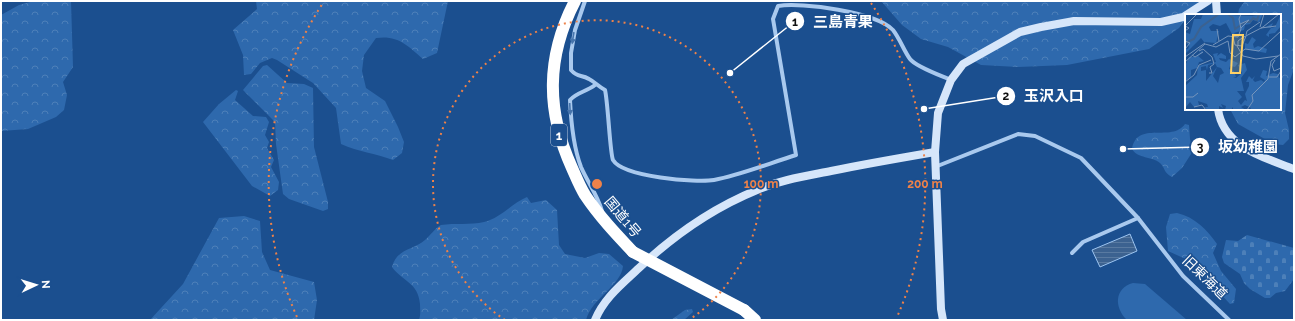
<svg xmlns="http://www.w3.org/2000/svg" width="1295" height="321" font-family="Raleway,'Noto Sans JP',sans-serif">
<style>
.forest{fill:url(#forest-crowns)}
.cemetery{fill:url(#cemetery-stones)}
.garden{fill:#2e69ad}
.water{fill:url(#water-rules);stroke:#9cc4f0}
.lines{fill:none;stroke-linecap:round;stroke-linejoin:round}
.street{stroke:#a9c9ee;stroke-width:4}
.secondary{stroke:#d6e6fa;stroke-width:8}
.highway{stroke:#fff;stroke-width:12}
.highway-bridge{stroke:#fff;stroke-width:12}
.oneway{fill:#4674ac}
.ring{fill:none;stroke:#ee8249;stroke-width:2;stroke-dasharray:2 4}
.labels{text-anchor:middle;stroke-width:3;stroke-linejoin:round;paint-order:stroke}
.shield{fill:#1b4f8f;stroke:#bbcadd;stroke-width:1}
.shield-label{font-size:13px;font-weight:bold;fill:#fff}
.street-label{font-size:14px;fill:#fff;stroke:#1b4f8f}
.inset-river{fill:none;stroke:#3c6290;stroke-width:2}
.inset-road{fill:none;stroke:#7695bc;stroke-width:1}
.view{fill:#ffd166;fill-opacity:0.15;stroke:#ffd166;stroke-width:2}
.inset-edge{fill:none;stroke:#fff;stroke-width:2}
.centre{fill:#ee8249;stroke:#1b4f8f;stroke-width:2}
.ring-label{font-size:12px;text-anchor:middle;font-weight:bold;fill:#ee8249;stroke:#1b4f8f;stroke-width:3;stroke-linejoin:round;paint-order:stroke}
.leader{fill:none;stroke:#fff;stroke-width:1.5}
.callout-dot{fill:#fff;stroke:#1b4f8f;stroke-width:1.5}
.mark-label{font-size:12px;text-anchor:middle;font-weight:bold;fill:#111}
.callout-label{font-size:15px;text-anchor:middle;font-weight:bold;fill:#fff;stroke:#1b4f8f;stroke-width:3;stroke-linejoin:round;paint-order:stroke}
</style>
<defs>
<pattern id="forest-crowns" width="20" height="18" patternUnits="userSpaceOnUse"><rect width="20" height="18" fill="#2e69ad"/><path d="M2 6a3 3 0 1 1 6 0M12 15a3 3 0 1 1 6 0" fill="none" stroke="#4d80b9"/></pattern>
<pattern id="cemetery-stones" width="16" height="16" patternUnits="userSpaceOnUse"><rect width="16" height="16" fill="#2e69ad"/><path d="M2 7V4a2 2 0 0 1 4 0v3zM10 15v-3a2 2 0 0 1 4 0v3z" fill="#4d80b9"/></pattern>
<pattern id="water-rules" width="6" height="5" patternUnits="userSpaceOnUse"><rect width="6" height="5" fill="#3c6290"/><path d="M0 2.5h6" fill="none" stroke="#597aa1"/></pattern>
</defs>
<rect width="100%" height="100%" fill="#1b4f8f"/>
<g class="forest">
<polygon points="34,1 71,1 73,67 63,82 67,95 64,110 56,117 28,129 1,131 1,15 19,5"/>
<path d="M256 1H448L437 53 423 59C407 45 398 35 376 38L364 55 362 71 366 88 385 101 398 127 404 142 402 153 393 160C375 153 359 152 341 144L336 108 313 83 277 60 272 58 260 63 251 74 244 75 243 55 233 30 257 9Z"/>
<polygon points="881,1 1199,1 1179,28 1149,49 1067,65 1018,67 981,65 948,47 921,39 902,25"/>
<polygon points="1245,1 1294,1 1294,69 1288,85 1285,113 1289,130 1289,139 1283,145 1274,144 1238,124 1230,109 1280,109 1280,15 1238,15 1239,9"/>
<polygon points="267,65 287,83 304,84 313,88 314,147 328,202 328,209 323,211 289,199 283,194 276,144 275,122 243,90 263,66"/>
<polygon points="236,90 238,91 235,100 253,116 266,117 269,122 265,135 269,142 267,148 274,160 271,167 279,182 278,190 270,196 252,186 203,122 219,104"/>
<path d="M1185 124 1189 125 1190 139 1193 151 1182 168 1172 177C1163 172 1166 169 1160 163 1152 156 1138 159 1132 149 1137 120 1172 143 1185 124Z"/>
<path d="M527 197 531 203 546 200 557 210 559 245 565 254 585 258 599 253 609 254 623 266C621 286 592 298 586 320H419C421 314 420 310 420 304 418 282 403 282 392 267 397 248 414 250 425 240 431 235 434 229 441 225 455 223 471 225 484 222 501 218 512 203 527 197Z"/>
<path d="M1177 213C1195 217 1207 230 1217 244L1213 253 1221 271 1236 289 1234 303 1230 304 1190 261 1168 251 1166 227 1170 214Z"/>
<polygon points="244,216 260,221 262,252 270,270 314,282 317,300 314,320 150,320 183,284 219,218"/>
<polygon points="692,309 693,312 684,320 671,320 685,310"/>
</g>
<polygon class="cemetery" points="1247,235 1294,248 1294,279 1285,291 1276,293 1270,298 1265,298 1250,289 1244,283 1240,274 1224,263 1222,257 1226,240 1238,241"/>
<path class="garden" d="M1133 283 1145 284 1187 320H1127C1114 308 1114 288 1133 283Z"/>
<polygon class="water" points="1130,234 1137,251 1100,267 1092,250"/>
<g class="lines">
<g class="street">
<path d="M585 1 575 30 571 53V70C578 78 581 74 589 79 595 82 599 87 605 90 608 102 610 154 613 160 623 177 696 183 714 180 741 175 770 163 796 155L773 19 778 6C802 2 876 12 893 30 900 39 904 51 910 59 916 67 942 76 951 80"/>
<path d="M595 85C586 92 577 92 570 100 571 122 573 146 581 167 588 183 597 194 602 211"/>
<polyline points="935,167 1018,134 1035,136 1081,158 1138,218 1183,276 1229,320"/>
<polyline points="1072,253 1083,242 1138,218"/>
</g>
<g class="secondary">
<polyline points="1216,1 1217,15"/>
<path d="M1218 109C1223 147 1263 157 1294 169"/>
<path d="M595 320C604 298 622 284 639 268 674 235 713 208 757 190 780 180 806 176 831 171 865 164 900 158 935 152"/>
<polyline points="943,320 941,309 935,152 938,113 951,80 963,64 1020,32 1041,27 1074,21 1161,22 1183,17 1208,1"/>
</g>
<g class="highway">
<path d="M575 1C546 57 546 111 572 168 576 177 580 187 585 195 599 216 616 234 633 252"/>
<polyline points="744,310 755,320"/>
</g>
<polyline class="highway-bridge" points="633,252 744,310"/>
</g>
<defs><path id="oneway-solid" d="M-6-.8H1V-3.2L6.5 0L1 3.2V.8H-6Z"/></defs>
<g class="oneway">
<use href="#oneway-solid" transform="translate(573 38) rotate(99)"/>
<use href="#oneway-solid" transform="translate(570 109) rotate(87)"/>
</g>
<g class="ring">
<path d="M505 320A164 164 0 1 1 689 320"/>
<path d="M297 317A328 328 0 0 1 323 3M871 3A328 328 0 0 1 897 317"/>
</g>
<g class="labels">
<rect class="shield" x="551" y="124" width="16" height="22" rx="3"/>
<g class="shield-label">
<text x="559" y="140">1</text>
</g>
<g class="street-label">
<text transform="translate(623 217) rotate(50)" y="5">国道1号</text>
<text transform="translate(1205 277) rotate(44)" y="5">旧東海道</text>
</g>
</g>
<g transform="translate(1185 14)">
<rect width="96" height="96" fill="#1b4f8f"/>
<path d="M18 0 67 2 78 0 74 8 68 6 65 10 60 11 59 16 49 19 52 23 48 22 41 9 35 12 28 10 24 13 26 17H34L31 29 19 28 16 24 1 39 0 34 3 35 4 32 0 27V18L5 20 9 5H16ZM96 0V12L90 19 84 20V23L81 21 86 14 81 13 88 9 86 14 90 13ZM67 23 71 26 68 30 69 34 73 32 82 35 81 39 60 35V29L63 30ZM18 36 17 39 13 42 19 47 14 48 12 54 6 56V63L0 67V52L4 43H11ZM33 39 32 42 36 39 41 42V45L34 44 35 46 41 48 44 45 53 49 50 53 45 52 44 55 49 57 51 63 48 64H51L57 59 53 51 60 49 62 56 56 64 59 77H52L57 83 53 87 56 91 60 86 62 87 60 80 64 72V68H61L64 62 67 65 70 62 68 66 70 68 76 66 79 68 80 66 75 63 78 56 82 57 81 62 88 59 93 60 94 64 96 63V96H65L66 94 60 91 56 93 61 96H48V93L46 96H40L41 92 36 90 38 94 34 92V96H22L20 93H23L22 90 13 87 14 91 9 93 5 88 1 93 0 72 12 61 13 52 31 48 28 40ZM30 49 32 53 21 67V56L16 57V53L21 52 22 56 23 51ZM32 53 36 54 39 59 35 61 33 69 28 62Z" fill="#2e69ad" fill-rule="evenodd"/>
<path class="inset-river" d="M43 0 48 4 50 15 60 8H65L68 4 72 6 74 0M0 29 9 25 16 13 34 0"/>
<path class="inset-road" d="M55 10 64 6 56 14M75 13 79 0M76 14 91 12M32 15 34 27M0 17 4 14 0 12 12 0M61 21 62 17 75 8M48 23 50 31 57 32 61 22M0 27 5 29 0 35M28 31 43 22 53 23 56 15 54 5 56 0M52 32 58 42 71 45 93 42M53 32V27L57 24 78 13 94 0M14 37 18 35 27 43 29 50 25 53 27 59H24M7 41 10 43 18 38M0 43 20 29M90 46 87 51 89 57 96 54M0 48 20 30 31 33 43 27 45 39 50 43 60 35 74 37 96 17M84 63H92L96 57M0 68 9 61 14 51 26 46M0 83H8L13 79M9 93 17 91 21 96M62 96 68 87 67 81 83 65 86 47 96 40"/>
<path class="view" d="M48 21H58L55 59H46Z"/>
<rect width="96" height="96" class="inset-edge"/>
</g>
<circle cx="597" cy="184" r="6" class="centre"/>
<g class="ring-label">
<text x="761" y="188">100 m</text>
<text x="925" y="188">200 m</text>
</g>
<path class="leader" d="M730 73L795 21M924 109L1006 96M1123 149L1200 147"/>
<g class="callout-dot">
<circle cx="730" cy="73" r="4"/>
<circle cx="924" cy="109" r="4"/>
<circle cx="1123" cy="149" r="4"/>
<circle cx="795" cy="21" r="10"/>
<circle cx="1006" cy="96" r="10"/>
<circle cx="1200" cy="147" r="10"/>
</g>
<g class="mark-label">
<text x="795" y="26">1</text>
<text x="1006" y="100">2</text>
<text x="1200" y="151">3</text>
</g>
<g class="callout-label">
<text x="843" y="27">三島青果</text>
<text x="1054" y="101">玉沢入口</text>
<text x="1248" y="152">坂幼稚園</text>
</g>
<rect width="1295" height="321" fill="none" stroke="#ffffff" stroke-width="4"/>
<g transform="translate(36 285) rotate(86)" stroke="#1b4f8f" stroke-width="3" paint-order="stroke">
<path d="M0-3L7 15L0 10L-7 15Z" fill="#ffffff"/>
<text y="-6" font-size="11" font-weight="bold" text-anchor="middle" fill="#ffffff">N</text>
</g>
</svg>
